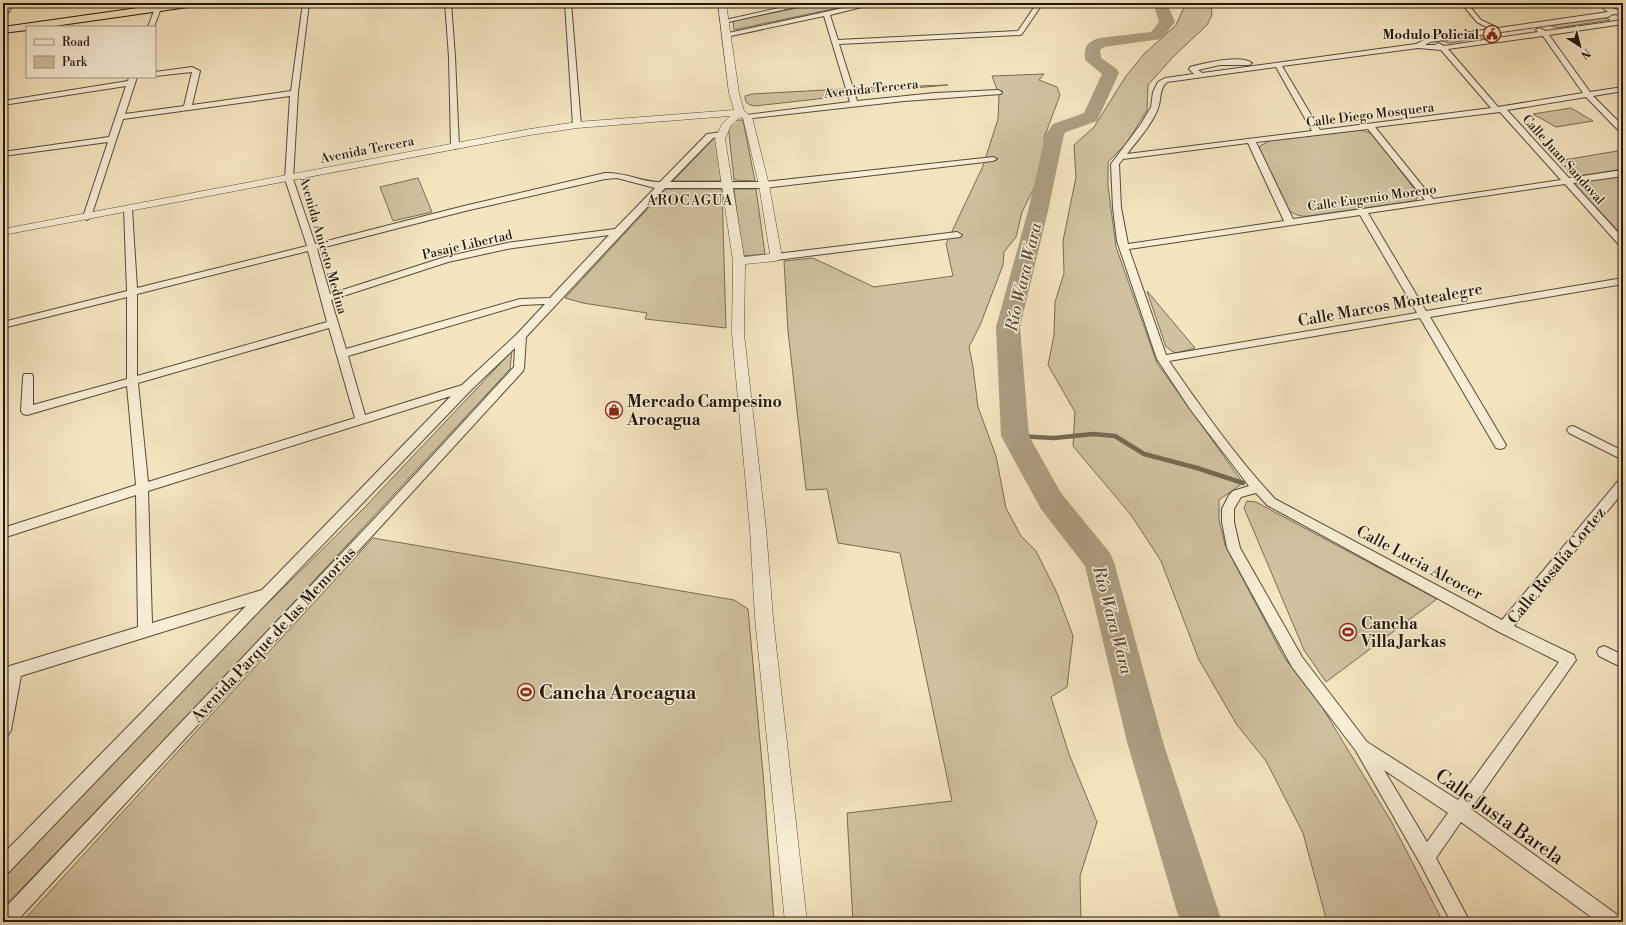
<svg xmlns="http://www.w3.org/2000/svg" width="1626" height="925" font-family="'Libre Bodoni',serif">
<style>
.green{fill:#d0c2a1;stroke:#796c56}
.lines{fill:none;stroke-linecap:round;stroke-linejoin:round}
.stream{stroke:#756953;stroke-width:4.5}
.river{fill:#ad9f83;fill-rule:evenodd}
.minor-casing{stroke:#564a39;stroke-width:2}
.tertiary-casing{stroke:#564a39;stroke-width:1}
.trunk-casing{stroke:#22170c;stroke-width:2}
.minor{fill:#f8eed6;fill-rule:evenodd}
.tertiary{fill:#f8eed6;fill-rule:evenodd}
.trunk{fill:#f4e5c0;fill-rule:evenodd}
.labels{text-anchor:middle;stroke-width:3;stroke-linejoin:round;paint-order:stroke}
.far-poi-label{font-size:13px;font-weight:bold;fill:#22170c;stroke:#f8eed6;text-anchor:end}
.far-street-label{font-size:13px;fill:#22170c;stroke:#f8eed6}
.far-neighbourhood-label{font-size:14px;letter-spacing:1px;fill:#22170c;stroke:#f8eed6}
.street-label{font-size:16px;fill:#22170c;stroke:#f8eed6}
.poi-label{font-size:16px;font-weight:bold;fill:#22170c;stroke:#f8eed6;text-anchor:start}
.water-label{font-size:17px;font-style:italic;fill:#5a4d3c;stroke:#f8eed6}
.near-poi-label{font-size:19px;font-weight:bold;fill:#22170c;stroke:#f8eed6;text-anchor:start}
.near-street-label{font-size:19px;fill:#22170c;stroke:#f8eed6}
</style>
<rect width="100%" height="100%" fill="#f4e5c0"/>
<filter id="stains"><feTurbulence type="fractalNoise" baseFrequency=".005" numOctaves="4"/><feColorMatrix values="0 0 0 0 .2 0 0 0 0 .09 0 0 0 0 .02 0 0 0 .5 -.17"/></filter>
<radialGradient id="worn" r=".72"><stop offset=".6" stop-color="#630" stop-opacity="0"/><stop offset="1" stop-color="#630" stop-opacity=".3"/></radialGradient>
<g class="green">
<polygon points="821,3 861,3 734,30 733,21"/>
<polygon points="1186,3 1211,3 1212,15 1207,25 1174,56 1148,85 1147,110 1126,144 1108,162 1108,186 1116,247 1157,363 1243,483 1219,500 1219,520 1225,545 1284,657 1322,707 1391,821 1443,922 1327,922 1303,833 1266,761 1237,725 1199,660 1161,561 1131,515 1073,446 1075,412 1048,365 1054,335 1055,302 1064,273 1063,241 1076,177 1074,145 1094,127 1126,76 1144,54 1176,25"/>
<polygon points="1605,17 1610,20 1557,28 1549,25"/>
<polygon points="1497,32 1502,35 1449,43 1441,41"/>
<polygon points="1044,74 1039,80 1057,87 1060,95 1044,138 1046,160 1037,182 1022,212 1016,237 1004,252 1003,265 981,323 969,347 973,367 978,407 996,456 1006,508 1021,536 1036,551 1057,593 1073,636 1067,687 1051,697 1069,754 1097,822 1080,876 1081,922 853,922 847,813 952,801 900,553 838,543 827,489 806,490 788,331 784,261 813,258 874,287 953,276 946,244 983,166 998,119 999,95 992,76"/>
<polygon points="948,85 857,93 856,88"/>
<path d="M843 89 846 95 844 96 755 106C748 105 745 103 745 96L752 94Z"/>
<polygon points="1571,108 1593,121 1556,127 1533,114"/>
<polygon points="732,120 743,120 755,181 734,180 728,124"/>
<path d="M1361 130 1373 134 1418 194 1417 199 1413 201 1310 216C1301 217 1293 215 1287 208L1259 149 1260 146 1271 140Z"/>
<polygon points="718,134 722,181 673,181"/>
<polygon points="1623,150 1623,169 1580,176 1568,172 1558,161"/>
<polygon points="1623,176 1623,236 1576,186 1579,182"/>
<polygon points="418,178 432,212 393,221 380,187"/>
<polygon points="666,189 722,189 726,328 645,319 647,313 583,303 565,298"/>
<polygon points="734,189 756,189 765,254 742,256"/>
<polygon points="1147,291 1195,348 1175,353 1166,347"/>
<polygon points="512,351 510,369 231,670 3,908 3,878 115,760 255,616 365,507"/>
<polygon points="1247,501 1256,502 1437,599 1326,682 1304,650 1244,508"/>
<polygon points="373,538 734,600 748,609 764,785 774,922 22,922"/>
</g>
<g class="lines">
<polyline class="stream" points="1015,436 1054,438 1093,434 1115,436 1144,454 1197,468 1243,483"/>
<path class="river" d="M1153 3H1167L1175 22 1161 39 1104 47 1100 50 1101 58 1117 69 1119 73 1097 121 1066 132 1064 134 1048 211 1020 327 1029 436 1061 493 1110 553 1114 562 1163 742 1222 922H1180L1127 742 1085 566 1041 509 1001 436 996 327 1028 211 1046 134 1053 124 1084 113 1102 74 1085 60C1084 47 1086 42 1100 38L1151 32 1159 22Z"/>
<g class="minor-casing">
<g id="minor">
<polygon points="8,3 14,3 5,18 3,19 3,11"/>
<path d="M303 3H309L298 93 293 179 315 244 464 206 605 173C626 172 640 182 660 182L707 134 722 132 726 134 725 136 713 138 670 182H764L993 157 997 159 993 161 764 188H665L526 337 524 368 523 371 384 523 16 922H3V910L376 517 514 367 515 348 471 390 9 872 3 875V854L246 606 21 676 11 730 8 735 3 737V691L5 681 3 682V668L138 627 136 495 3 538V528L136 485 127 386 27 415 23 414 21 411 23 377 24 374H32L33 377V405L127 379V297L3 328V322L127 291 124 209 125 207H131L132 209 137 288 307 246 285 179 290 96 123 119 91 217 87 220 83 217 108 142 3 156V152L109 137 126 86 3 105V101L128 81 129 77H137L125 114 184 106 192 72 155 76V72L192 67 200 71 192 105 291 91ZM617 178 655 188 615 229 507 243 445 257 330 294 317 249 465 211 605 179ZM609 235 550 298 520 299 346 349 331 300 448 262 507 249ZM308 251 327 322 137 376V294ZM545 304 517 334 462 385 365 415 348 356 521 305ZM329 328 355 418 148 482 138 383ZM451 396 262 590 152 623 148 491Z"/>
<polygon points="445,3 451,3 455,57 459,147 455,149 451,147 449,57"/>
<polygon points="565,3 571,3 581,125 577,127 573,125"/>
<polygon points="801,3 813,3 724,23 721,21"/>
<polygon points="866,3 878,3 830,15 838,40 1018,31 1037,3 1043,3 1022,34 1020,35 839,44 857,101 935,93 998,90 1002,92 1001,94 904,101 744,119 743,117 747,115 850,102 824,16 726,37 723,35 724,34"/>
<path d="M1461 3H1467L1481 20 1498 28 1608 12 1597 3C1608 3 1611 10 1623 11V15L1613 14 1608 17 1430 42 1425 45H1435L1438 43 1444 46 1538 32 1536 30 1539 28 1546 31 1623 20V24L1549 35 1590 92 1623 87V91L1593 96 1623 126V132H1620L1586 97 1507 110 1569 178 1623 170V176L1573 183 1623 238V247L1620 246 1565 184 1368 213 1426 311 1623 278V284L1430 317 1506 445 1504 448 1500 449 1496 448 1420 318 1169 361C1202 409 1236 457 1275 499L1502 620 1619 480 1623 478V492L1514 626 1574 655 1576 660 1471 809 1619 916 1622 922H1598L1461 822 1436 858 1470 922H1451L1420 863 1356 751 1292 667 1227 548 1222 522V509L1229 495 1233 491 1249 486 1190 409 1157 359 1117 241 1113 208 1111 164 1141 124 1151 107 1153 92 1158 82 1165 78 1194 74 1189 69 1190 67C1204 63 1241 54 1252 63L1249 65H1220L1198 70 1202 73 1416 44 1428 38 1490 29 1477 22ZM1543 36 1583 93 1498 107 1448 49ZM1418 48 1441 50 1491 108 1320 130 1282 66ZM1276 67 1312 131 1127 154C1137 141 1155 121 1159 105 1161 97 1160 88 1167 82ZM1500 112 1561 180 1433 199 1375 127ZM1368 129 1425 200 1293 219 1256 142ZM1248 143 1284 221 1128 244 1121 208 1119 164 1123 159ZM1360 215 1417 313 1166 355 1129 249ZM1256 493 1267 505 1499 632 1559 662 1458 800 1367 742 1302 657 1240 548 1234 522V509L1241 497ZM1384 770 1448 813 1427 842Z"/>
<polygon points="158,6 161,8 154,27 148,27 155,8"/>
<polygon points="957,232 962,235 960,237 776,260 771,257 776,254"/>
<polygon points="1573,426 1623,451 1623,460 1569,433 1567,430 1569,427"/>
<polygon points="1604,646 1623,655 1623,668 1599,656 1597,652 1599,648"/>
</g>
</g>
<g class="tertiary-casing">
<path id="tertiary" d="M718 3H726L739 93 744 111 752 117 769 185 782 257 780 259 776 261 745 264 744 334 766 529 773 618 807 922H785L755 618 750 529 732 334 733 261 715 139 722 124 730 116 577 128 530 135 3 235V229L530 129 577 122 734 110 729 93ZM740 117 743 118 759 185 770 254 744 257 725 139 731 125Z"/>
</g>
<g class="trunk-casing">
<polygon id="trunk" points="173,3 200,3 195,6 47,27 27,27 27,30 3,33 3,27"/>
</g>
<use href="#minor" class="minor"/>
<use href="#tertiary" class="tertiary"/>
<use href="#trunk" class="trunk"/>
</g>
<defs>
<g id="civic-ring" transform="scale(0.9)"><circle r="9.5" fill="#f8eed6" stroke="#8f2418" stroke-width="1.5"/><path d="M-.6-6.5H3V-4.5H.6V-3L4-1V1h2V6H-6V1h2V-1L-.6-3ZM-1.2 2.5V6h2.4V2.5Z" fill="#8f2418"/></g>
<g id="shop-ring" transform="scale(0.9)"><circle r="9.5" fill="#f8eed6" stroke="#8f2418" stroke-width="1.5"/><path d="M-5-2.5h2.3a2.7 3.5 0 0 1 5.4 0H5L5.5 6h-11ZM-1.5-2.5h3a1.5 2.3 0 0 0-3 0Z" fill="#8f2418"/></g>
<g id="stadium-ring" transform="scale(0.9)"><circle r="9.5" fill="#f8eed6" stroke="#8f2418" stroke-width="1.5"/><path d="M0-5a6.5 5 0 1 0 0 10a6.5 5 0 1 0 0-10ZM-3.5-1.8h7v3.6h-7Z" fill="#8f2418"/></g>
</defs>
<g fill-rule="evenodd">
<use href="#civic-ring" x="1492" y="34"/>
<use href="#shop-ring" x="614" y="410"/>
<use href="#stadium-ring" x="1348" y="632"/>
<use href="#stadium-ring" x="526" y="692"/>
</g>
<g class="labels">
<g class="far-poi-label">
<text x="1479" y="39">Modulo Policial</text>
</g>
<g class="far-street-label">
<text transform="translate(871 88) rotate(-6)" y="5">Avenida Tercera</text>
<text transform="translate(1370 114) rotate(-7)" y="5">Calle Diego Mosquera</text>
<text transform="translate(367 149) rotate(-11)" y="5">Avenida Tercera</text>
<text transform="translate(1564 159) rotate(48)" y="5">Calle Juan Sandoval</text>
<text transform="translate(1372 197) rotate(-8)" y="5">Calle Eugenio Moreno</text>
<text transform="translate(467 244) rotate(-13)" y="5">Pasaje Libertad</text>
<text transform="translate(324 245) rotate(74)" y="5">Avenida Aniceto Medina</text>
</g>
<g class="far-neighbourhood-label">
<text x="690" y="205">AROCAGUA</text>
</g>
<g class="street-label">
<text transform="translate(1390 304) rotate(-10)" y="6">Calle Marcos Montealegre</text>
<text transform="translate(1420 562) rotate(28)" y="6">Calle Lucia Alcocer</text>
<text transform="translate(1556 565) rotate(-51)" y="6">Calle Rosalía Cortez</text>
<text transform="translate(273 634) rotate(-47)" y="6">Avenida Parque de las Memorias</text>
</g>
<g class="poi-label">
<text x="627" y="407">Mercado Campesino<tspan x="627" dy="18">Arocagua</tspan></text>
<text x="1361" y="629">Cancha<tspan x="1361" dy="18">Villa Jarkas</tspan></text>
</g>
<g class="water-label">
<text transform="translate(1023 277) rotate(-77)" y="6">Río Wara Wara</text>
<text transform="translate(1113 620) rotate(75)" y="6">Río Wara Wara</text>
</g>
<g class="near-poi-label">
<text x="539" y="699">Cancha Arocagua</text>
</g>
<g class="near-street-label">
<text transform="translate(1500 816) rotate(35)" y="7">Calle Justa Barela</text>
</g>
</g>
<rect width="1626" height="925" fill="none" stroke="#f4e5c0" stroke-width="16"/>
<rect x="4" y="4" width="1618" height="917" fill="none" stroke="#22170c" stroke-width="2"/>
<rect x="8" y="8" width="1610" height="909" fill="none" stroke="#22170c"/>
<rect x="26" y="26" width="130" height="52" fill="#f8eed6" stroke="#a29885"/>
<rect x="34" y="39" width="20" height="6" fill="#f8eed6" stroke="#a29885"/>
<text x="62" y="46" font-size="12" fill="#22170c">Road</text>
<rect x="34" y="56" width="20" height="12" fill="#d0c2a1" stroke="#a29885"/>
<text x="62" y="66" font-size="12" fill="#22170c">Park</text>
<g transform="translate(1580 46) rotate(144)" stroke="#f8eed6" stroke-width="3" paint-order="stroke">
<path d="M0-3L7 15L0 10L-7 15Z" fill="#22170c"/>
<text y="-6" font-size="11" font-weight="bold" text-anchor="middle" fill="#22170c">N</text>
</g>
<rect width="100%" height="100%" filter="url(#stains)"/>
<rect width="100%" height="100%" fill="url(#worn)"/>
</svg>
